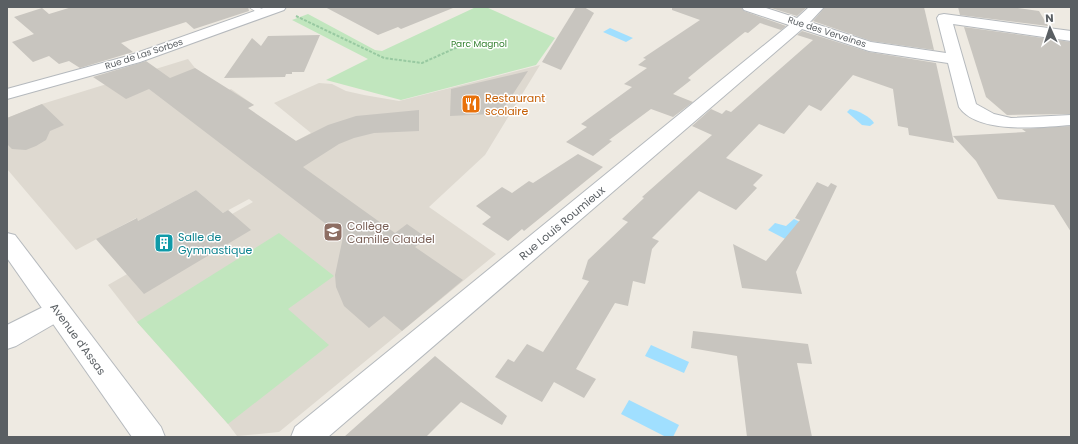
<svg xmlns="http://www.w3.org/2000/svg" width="1078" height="444" font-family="Poppins,sans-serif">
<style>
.education{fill:#ded9d0}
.green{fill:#c1e6be}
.water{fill:#a0dfff}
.building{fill:#c8c5bf}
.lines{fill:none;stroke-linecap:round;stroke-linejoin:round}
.service-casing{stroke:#b5b9bd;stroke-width:1}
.minor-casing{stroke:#b5b9bd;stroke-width:2}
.tertiary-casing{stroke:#b5b9bd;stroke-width:2}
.path{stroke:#98c9a1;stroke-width:2;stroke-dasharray:3 1.5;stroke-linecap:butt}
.service{fill:#fff;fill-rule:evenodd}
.minor{fill:#fff;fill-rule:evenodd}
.tertiary{fill:#fff;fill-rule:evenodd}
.labels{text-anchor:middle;stroke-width:3;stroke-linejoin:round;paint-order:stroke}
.far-street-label{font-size:9px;fill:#5a5f63;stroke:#fff}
.far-park-label{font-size:9px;fill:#368232;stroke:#fff}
.food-label{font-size:11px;fill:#c56008;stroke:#fff;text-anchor:start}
.street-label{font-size:11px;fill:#5a5f63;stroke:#fff}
.education-label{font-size:11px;fill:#785e54;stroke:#fff;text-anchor:start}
.culture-label{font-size:11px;fill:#0d838f;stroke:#fff;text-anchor:start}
</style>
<rect width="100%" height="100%" fill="#eeeae2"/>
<polygon class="education" points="188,59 195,68 223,87 220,94 231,89 254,105 243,110 296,141 311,133 274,103 319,83 332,84 346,91 364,95 399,101 540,65 485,155 429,207 496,254 279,432 237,436 228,424 137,322 108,285 253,202 249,199 223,213 196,190 138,221 136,218 76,250 7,169 7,118 42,104"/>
<g class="green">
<polygon points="476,7 486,7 555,38 536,65 401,100 326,80 368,59 292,20 308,14 375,50 382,51"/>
<polygon points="279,233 334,276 288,309 329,345 228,424 137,322"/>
</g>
<g class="water">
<polygon points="610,28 633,38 626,42 603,32"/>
<path d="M850 109C857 110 871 117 874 123L870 126 862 125 847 112Z"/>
<polygon points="794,219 804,224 791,242 768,230 775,223 786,226"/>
<polygon points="651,345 689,362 684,373 645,356"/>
<polygon points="629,400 679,425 673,437 666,437 621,414"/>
</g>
<g class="building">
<polygon points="72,7 248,7 249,11 194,29 186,22 121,43 133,52 80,68 69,61 59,64 49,56 33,62 12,42 34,34 14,17 42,8 49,14"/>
<polygon points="325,7 452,7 453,8 401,29 398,27 378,35"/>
<polygon points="576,7 584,7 594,13 561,70 542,62"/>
<polygon points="672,7 741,7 744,11 786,26 781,30 760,23 748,33 745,32 705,64 688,78 691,80 673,94 693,102 673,117 651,109 609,140 612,141 593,156 566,142 587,127 581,124 632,87 624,84 647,68 638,65 646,59 643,58 700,20 672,10"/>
<polygon points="768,7 807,7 797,16"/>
<polygon points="825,7 924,7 934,50 871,41 813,21"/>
<polygon points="958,7 1010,7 1039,11 1048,26 960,15"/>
<polygon points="964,27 1071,42 1071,114 1007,115 986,97"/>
<polygon points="802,31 869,52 936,63 954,143 909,135 908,128 898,126 893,89 853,75 821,111 809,105 784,134 759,124 726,158 763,175 753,185 757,188 736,210 699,191 652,238 659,241 652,249 645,284 633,281 628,306 615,303 576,369 596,379 584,398 554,382 542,402 495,377 508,359 514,362 527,344 543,352 589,281 582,279 588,260 628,222 622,219 644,198 642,197 712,135 692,126 711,109 722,114 726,110 731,112 813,40 797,35"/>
<polygon points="320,35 304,72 292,72 292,74 286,74 285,77 224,78 252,38 261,46 268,36"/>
<polygon points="146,61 170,78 195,68 254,105 248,108 296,141 328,125 356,116 419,110 419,131 374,133 354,138 339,144 303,167 395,233 407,224 427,238 415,247 463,280 402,331 384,316 369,328 344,306 336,287 335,275 343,237 149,89 126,99 93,77"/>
<polygon points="528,71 498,117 492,114 450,116 451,89"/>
<polygon points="42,104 64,125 50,131 46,140 36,146 26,150 12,149 7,144 7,118"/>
<polygon points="1071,126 1071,232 1054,205 998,199 976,161 953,136 1026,132 1022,129"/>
<polygon points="578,154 603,167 524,231 522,229 508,241 482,224 491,217 476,206 502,187 512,193 529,181 533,183"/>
<polygon points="817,182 828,187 831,183 837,186 796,272 802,294 742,288 733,244 766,261 800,220 795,218"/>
<polygon points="196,190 223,213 228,210 251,230 144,294 96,239 137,218 138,221"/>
<polygon points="693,331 808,344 812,364 797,363 812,437 747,437 737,356 691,348"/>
<polygon points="435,356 507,416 502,425 461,402 426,437 344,437"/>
</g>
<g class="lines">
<g class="service-casing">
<polygon id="service" points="249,7 259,7 266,13 262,16"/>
</g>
<g class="minor-casing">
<g id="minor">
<path d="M742 7H763L797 18 809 7H824L810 22 871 42 946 53 937 18 939 15 944 14 1071 31V41L953 24 976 104 994 114 1011 118 1071 115V125C1042 127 978 135 959 107L948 63 869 51 802 29 328 437H291L295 427 789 25 744 10Z"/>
<polygon points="57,300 66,303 70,310 66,317 16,346 7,349 7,325"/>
</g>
</g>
<g class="tertiary-casing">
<g id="tertiary">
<polygon points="266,7 286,7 284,10 140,62 7,99 7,89 128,56"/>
<polygon points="7,233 15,235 161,427 165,437 132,437 7,258"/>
</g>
</g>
<polyline class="path" points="296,16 384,58 422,63 471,41"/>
<use href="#service" class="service"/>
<use href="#minor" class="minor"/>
<use href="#tertiary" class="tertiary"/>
</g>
<defs>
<g id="restaurant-square" transform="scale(1)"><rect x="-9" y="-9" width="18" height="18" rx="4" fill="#e8710a" stroke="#fff"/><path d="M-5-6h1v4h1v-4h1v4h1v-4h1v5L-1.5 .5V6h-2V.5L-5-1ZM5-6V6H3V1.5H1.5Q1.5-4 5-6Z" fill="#fff"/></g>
<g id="school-square" transform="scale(1)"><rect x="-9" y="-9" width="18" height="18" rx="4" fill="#8d6e63" stroke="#fff"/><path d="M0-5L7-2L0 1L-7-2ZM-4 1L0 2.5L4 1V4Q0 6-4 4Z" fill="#fff"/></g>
<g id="building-square" transform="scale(1)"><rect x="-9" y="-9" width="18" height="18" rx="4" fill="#0f9aa8" stroke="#fff"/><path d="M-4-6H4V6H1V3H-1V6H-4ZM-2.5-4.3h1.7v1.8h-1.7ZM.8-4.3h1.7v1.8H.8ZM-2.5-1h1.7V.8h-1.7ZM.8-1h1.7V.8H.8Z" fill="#fff"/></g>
</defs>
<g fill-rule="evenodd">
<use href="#restaurant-square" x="471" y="104"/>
<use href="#school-square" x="333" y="232"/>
<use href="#building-square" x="164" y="243"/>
</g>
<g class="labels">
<g class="far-street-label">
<text transform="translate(827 32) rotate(18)" y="3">Rue des Verveines</text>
<text transform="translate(144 54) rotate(-18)" y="3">Rue de Las Sorbes</text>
</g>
<g class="far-park-label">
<text x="479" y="47">Parc Magnol</text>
</g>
<g class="food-label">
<text x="485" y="102">Restaurant<tspan x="485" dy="13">scolaire</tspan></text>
</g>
<g class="street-label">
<text transform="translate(562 223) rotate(-40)" y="4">Rue Louis Roumieux</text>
<text transform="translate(78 339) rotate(54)" y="4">Avenue d'Assas</text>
</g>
<g class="education-label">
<text x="347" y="230">Collège<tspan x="347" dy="13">Camille Claudel</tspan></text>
</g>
<g class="culture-label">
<text x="178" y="241">Salle de<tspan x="178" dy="13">Gymnastique</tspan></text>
</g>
</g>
<rect width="1078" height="444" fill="none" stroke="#5a5f63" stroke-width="16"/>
<g transform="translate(1050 28) rotate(357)" stroke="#ffffff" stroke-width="3" paint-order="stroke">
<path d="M0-3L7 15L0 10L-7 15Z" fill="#5a5f63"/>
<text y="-6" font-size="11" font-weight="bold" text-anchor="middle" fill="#5a5f63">N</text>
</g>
</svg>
